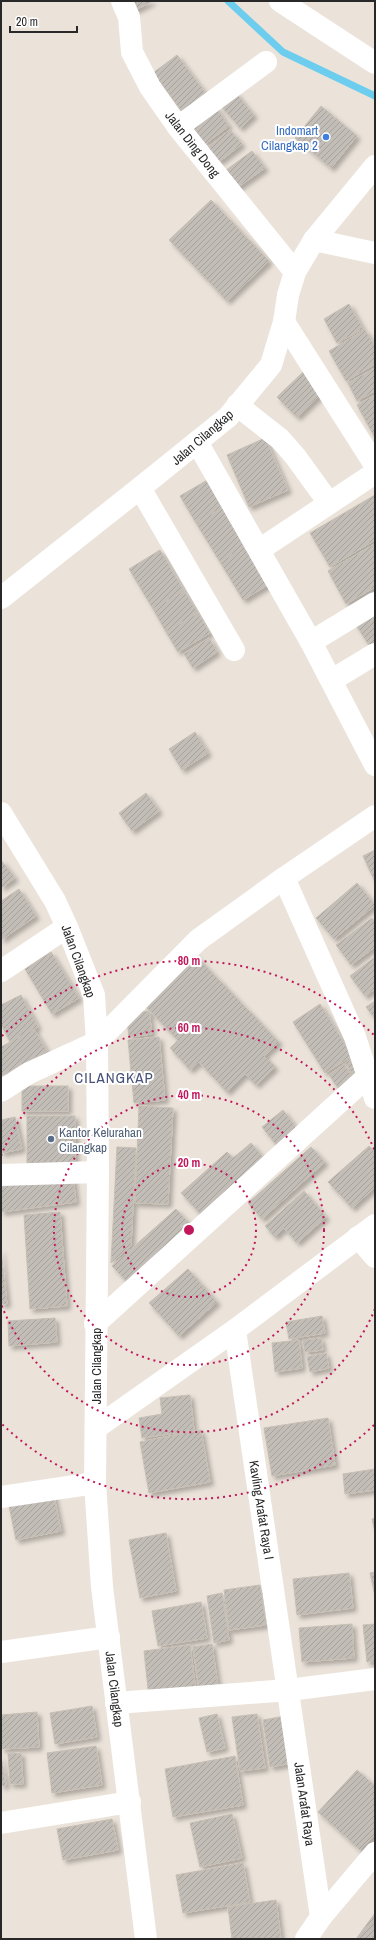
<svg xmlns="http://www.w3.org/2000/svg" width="376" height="1940" font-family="'Archivo Narrow',sans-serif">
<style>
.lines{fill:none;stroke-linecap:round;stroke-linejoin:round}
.stream{stroke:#6ccdee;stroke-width:7}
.building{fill:url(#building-hatch);stroke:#c6bfb4;filter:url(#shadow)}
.minor{stroke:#fff;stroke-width:22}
.ring{fill:none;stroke:#c2185b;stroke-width:2;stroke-dasharray:2 4}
.shop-dot{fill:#3f7fe0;stroke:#fff;stroke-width:1.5}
.service-dot{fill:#5c6f8a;stroke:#fff;stroke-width:1.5}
.labels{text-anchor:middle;stroke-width:4;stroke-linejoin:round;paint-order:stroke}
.shop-label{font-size:13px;fill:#366cbe;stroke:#fff;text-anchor:end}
.street-label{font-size:13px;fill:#282828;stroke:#fff}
.service-label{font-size:13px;fill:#4e5e75;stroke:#fff;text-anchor:start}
.quarter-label{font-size:15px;letter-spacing:1px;fill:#495279;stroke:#fff}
.centre{fill:#c2185b;stroke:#fff;stroke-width:2}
.ring-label{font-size:12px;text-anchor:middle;font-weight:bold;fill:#c2185b;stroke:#fff;stroke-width:4;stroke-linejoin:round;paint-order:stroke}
</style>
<defs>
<pattern id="building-hatch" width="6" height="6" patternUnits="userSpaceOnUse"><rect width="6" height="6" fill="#c3bdb7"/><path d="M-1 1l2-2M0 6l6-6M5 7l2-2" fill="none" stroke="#a8a29d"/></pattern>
<filter id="shadow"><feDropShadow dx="3.5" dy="3.5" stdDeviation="2" flood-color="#0004"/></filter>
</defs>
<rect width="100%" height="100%" fill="#ebe3da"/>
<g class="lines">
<polyline class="stream" points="228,1 283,52 375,96"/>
</g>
<g class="building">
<polygon points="126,1 153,1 131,12"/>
<polygon points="177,55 210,99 186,117 153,73"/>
<polygon points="235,92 254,115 240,128 220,105"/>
<polygon points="215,106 229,126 205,144 191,124"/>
<polygon points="321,106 357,136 331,168 295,138"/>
<polygon points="230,130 242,144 219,162 207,148"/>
<polygon points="252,151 265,168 234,190 222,173"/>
<polygon points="211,200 269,261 227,301 169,240"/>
<polygon points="349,304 363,329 337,343 324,319"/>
<polygon points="365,330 375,346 375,364 346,381 329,351"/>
<polygon points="375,368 375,391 357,401 348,383"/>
<polygon points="303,372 322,393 297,417 277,397"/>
<polygon points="375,395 375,438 357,405"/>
<polygon points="265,438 288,490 249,507 227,455"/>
<polygon points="209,479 225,506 196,523 180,496"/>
<polygon points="375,495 375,540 330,567 310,533"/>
<polygon points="225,506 248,545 220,562 196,523"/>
<polygon points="375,544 375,587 346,604 328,571"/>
<polygon points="248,545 271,583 243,600 220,562"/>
<polygon points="160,550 184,591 153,609 129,569"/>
<polygon points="184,591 198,613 166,632 153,609"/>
<polygon points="375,607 375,644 370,647 353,620"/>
<polygon points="198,613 210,633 178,652 166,632"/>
<polygon points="209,638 217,652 193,668 184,654"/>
<polygon points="195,732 208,753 182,770 169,749"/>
<polygon points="146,793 159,811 132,831 119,813"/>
<polygon points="375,850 375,882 363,856"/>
<polygon points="1,860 15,878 1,888"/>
<polygon points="357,883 375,905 334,939 316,918"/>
<polygon points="19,889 36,916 1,940 1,901"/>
<polygon points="372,918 375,922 375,947 351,965 336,945"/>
<polygon points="51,952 79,998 52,1014 25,969"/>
<polygon points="194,954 279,1042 264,1056 275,1067 256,1085 245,1074 227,1092 199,1062 190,1070 170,1048 178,1040 142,1003"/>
<polygon points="375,957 375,989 365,996 350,976"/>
<polygon points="21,995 38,1027 10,1042 1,1024 1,1005"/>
<polygon points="375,1001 375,1019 366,1007"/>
<polygon points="320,1004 352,1056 325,1073 293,1022"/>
<polygon points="149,1011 152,1034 129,1037 126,1013"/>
<polygon points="34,1029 47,1051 1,1076 1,1047"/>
<polygon points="159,1037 165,1100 134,1103 128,1040"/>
<polygon points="354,1057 356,1078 345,1063"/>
<polygon points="344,1064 358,1085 343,1095 329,1075"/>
<rect x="22" y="1086" width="46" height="25"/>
<polygon points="139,1106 173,1108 168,1204 135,1203"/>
<polygon points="283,1110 298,1130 278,1147 262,1127"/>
<rect x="27" y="1116" width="48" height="47"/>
<polygon points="15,1117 22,1149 1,1153 1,1120"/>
<polygon points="251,1143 268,1163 205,1219 181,1193 227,1152 233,1158"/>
<polygon points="369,1146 375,1152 375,1187 352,1208 328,1182"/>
<polygon points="117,1147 136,1148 131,1246 111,1263"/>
<polygon points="311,1147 325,1162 262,1219 248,1203"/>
<polygon points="73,1177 76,1202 1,1212 1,1186"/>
<polygon points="304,1191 326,1217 297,1243 284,1228 275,1237 265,1226"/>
<polygon points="176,1209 196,1231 133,1288 112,1266"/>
<polygon points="60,1212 67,1306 30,1309 24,1215"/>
<polygon points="1,1250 7,1304 1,1304"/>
<polygon points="188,1269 217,1302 179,1336 149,1303"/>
<polygon points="322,1316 325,1333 289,1339 286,1322"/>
<polygon points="55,1318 57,1342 9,1346 8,1321"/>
<polygon points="321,1338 323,1350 305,1352 303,1340"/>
<polygon points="299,1340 302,1368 275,1372 272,1343"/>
<polygon points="326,1353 329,1368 310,1372 307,1357"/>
<polygon points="190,1395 194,1430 142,1438 139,1418 162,1414 160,1398"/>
<polygon points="328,1418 335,1465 272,1476 264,1428"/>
<polygon points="201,1430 210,1482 149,1493 140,1442"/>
<polygon points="375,1469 375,1490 345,1494 343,1474"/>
<polygon points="53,1492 61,1531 16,1540 8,1501"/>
<polygon points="375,1518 375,1532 372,1519"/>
<polygon points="166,1533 176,1591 140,1598 129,1540"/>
<polygon points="375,1572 375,1596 370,1573"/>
<polygon points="349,1573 353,1608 297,1615 293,1579"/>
<polygon points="260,1585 266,1625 229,1630 224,1590"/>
<polygon points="222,1593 229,1640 214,1643 207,1596"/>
<polygon points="201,1602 207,1638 158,1646 152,1611"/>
<polygon points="352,1624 354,1658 302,1662 299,1628"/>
<polygon points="375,1624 375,1661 367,1662 363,1625"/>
<polygon points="212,1644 218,1686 199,1689 193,1647"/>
<polygon points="190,1645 196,1692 149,1698 144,1651"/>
<polygon points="92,1706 97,1737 55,1744 50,1713"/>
<polygon points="37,1712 39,1747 2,1749 1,1715"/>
<polygon points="217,1714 225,1748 207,1752 199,1718"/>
<polygon points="257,1714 265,1768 240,1771 232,1717"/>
<polygon points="285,1716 293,1763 270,1767 263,1720"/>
<polygon points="96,1746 102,1785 52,1793 47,1753"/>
<polygon points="21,1753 23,1784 10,1784 8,1754"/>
<polygon points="1,1756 6,1785 1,1786"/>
<polygon points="235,1756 243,1805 173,1817 165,1769"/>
<polygon points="357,1770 375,1786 375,1834 360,1850 318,1812"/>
<polygon points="232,1814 242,1858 200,1867 190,1823"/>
<polygon points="112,1819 118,1850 63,1860 57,1829"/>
<polygon points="243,1863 250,1902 183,1913 176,1875"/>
<polygon points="276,1900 281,1939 232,1939 228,1907"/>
<polygon points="375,1913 375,1939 356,1939"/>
</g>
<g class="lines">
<g class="minor">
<polyline points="122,1 129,17 132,52 150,87 178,127 295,272"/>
<polyline points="280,1 375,63"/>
<polyline points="178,127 266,62"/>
<polyline points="314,240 375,253"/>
<polyline points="284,322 375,465"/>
<polyline points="237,405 280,439 295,456 329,503"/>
<polyline points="197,442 311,642 375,765"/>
<polyline points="140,488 234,650"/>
<polyline points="259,550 375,473"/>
<polyline points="1,598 140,488 228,417 271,365 284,322 288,295 295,272 314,240 375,166"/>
<polyline points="311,642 375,603"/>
<polyline points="332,680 375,654"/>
<polyline points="1,813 55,901 67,927 94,995 97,1042 98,1172 95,1483 102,1587 146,1939"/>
<polyline points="284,878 355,1037 375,1098"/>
<polyline points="1,971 67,927"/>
<polyline points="1,1091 29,1073 97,1042 198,940 284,878 375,816"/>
<polyline points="1,1175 98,1172"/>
<polyline points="358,1237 375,1257"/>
<polyline points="95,1324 367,1077"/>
<polyline points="235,1330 321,1917"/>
<polyline points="96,1428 235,1330 375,1225"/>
<polyline points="1,1497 95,1483"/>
<polyline points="1,1652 109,1637"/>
<polyline points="116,1703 289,1690 375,1679"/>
<polyline points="1,1823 130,1802"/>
<polyline points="306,1939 321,1917 375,1853"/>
</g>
</g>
<g class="ring">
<circle cx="189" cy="1230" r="67"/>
<circle cx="189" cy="1230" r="135"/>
<path d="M375 1309A202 202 0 0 1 1 1304M1 1156A202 202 0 0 1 375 1151"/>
<path d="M374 1425A269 269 0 0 1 2 1424M2 1036A269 269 0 0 1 374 1035"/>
</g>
<circle class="shop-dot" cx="326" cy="137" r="4"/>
<circle class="service-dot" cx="51" cy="1139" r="4"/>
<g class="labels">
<g class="shop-label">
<text x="318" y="135">Indomart<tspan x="318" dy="15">Cilangkap 2</tspan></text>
</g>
<g class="street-label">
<text transform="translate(193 144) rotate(52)" y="5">Jalan Ding Dong</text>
<text transform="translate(202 437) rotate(-41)" y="5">Jalan Cilangkap</text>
<text transform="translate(79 961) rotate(70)" y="5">Jalan Cilangkap</text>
<text transform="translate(96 1366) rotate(-90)" y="5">Jalan Cilangkap</text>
<text transform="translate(262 1510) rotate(81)" y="5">Kavling Arafat Raya I</text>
<text transform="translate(115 1689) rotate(83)" y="5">Jalan Cilangkap</text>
<text transform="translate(305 1804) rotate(82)" y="5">Jalan Arafat Raya</text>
</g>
<g class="service-label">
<text x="59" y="1137">Kantor Kelurahan<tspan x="59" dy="15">Cilangkap</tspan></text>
</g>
<g class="quarter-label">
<text x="114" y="1083">CILANGKAP</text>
</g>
</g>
<circle cx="189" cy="1230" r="6" class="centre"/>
<g class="ring-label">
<text x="189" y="965">80 m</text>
<text x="189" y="1032">60 m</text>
<text x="189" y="1099">40 m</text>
<text x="189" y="1167">20 m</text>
</g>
<rect width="376" height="1940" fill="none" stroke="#282828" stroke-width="4"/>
<path d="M10 26v6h67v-6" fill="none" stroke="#282828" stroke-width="2"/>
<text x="16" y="26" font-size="12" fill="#282828" stroke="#ffffff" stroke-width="3" paint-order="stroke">20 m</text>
</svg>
